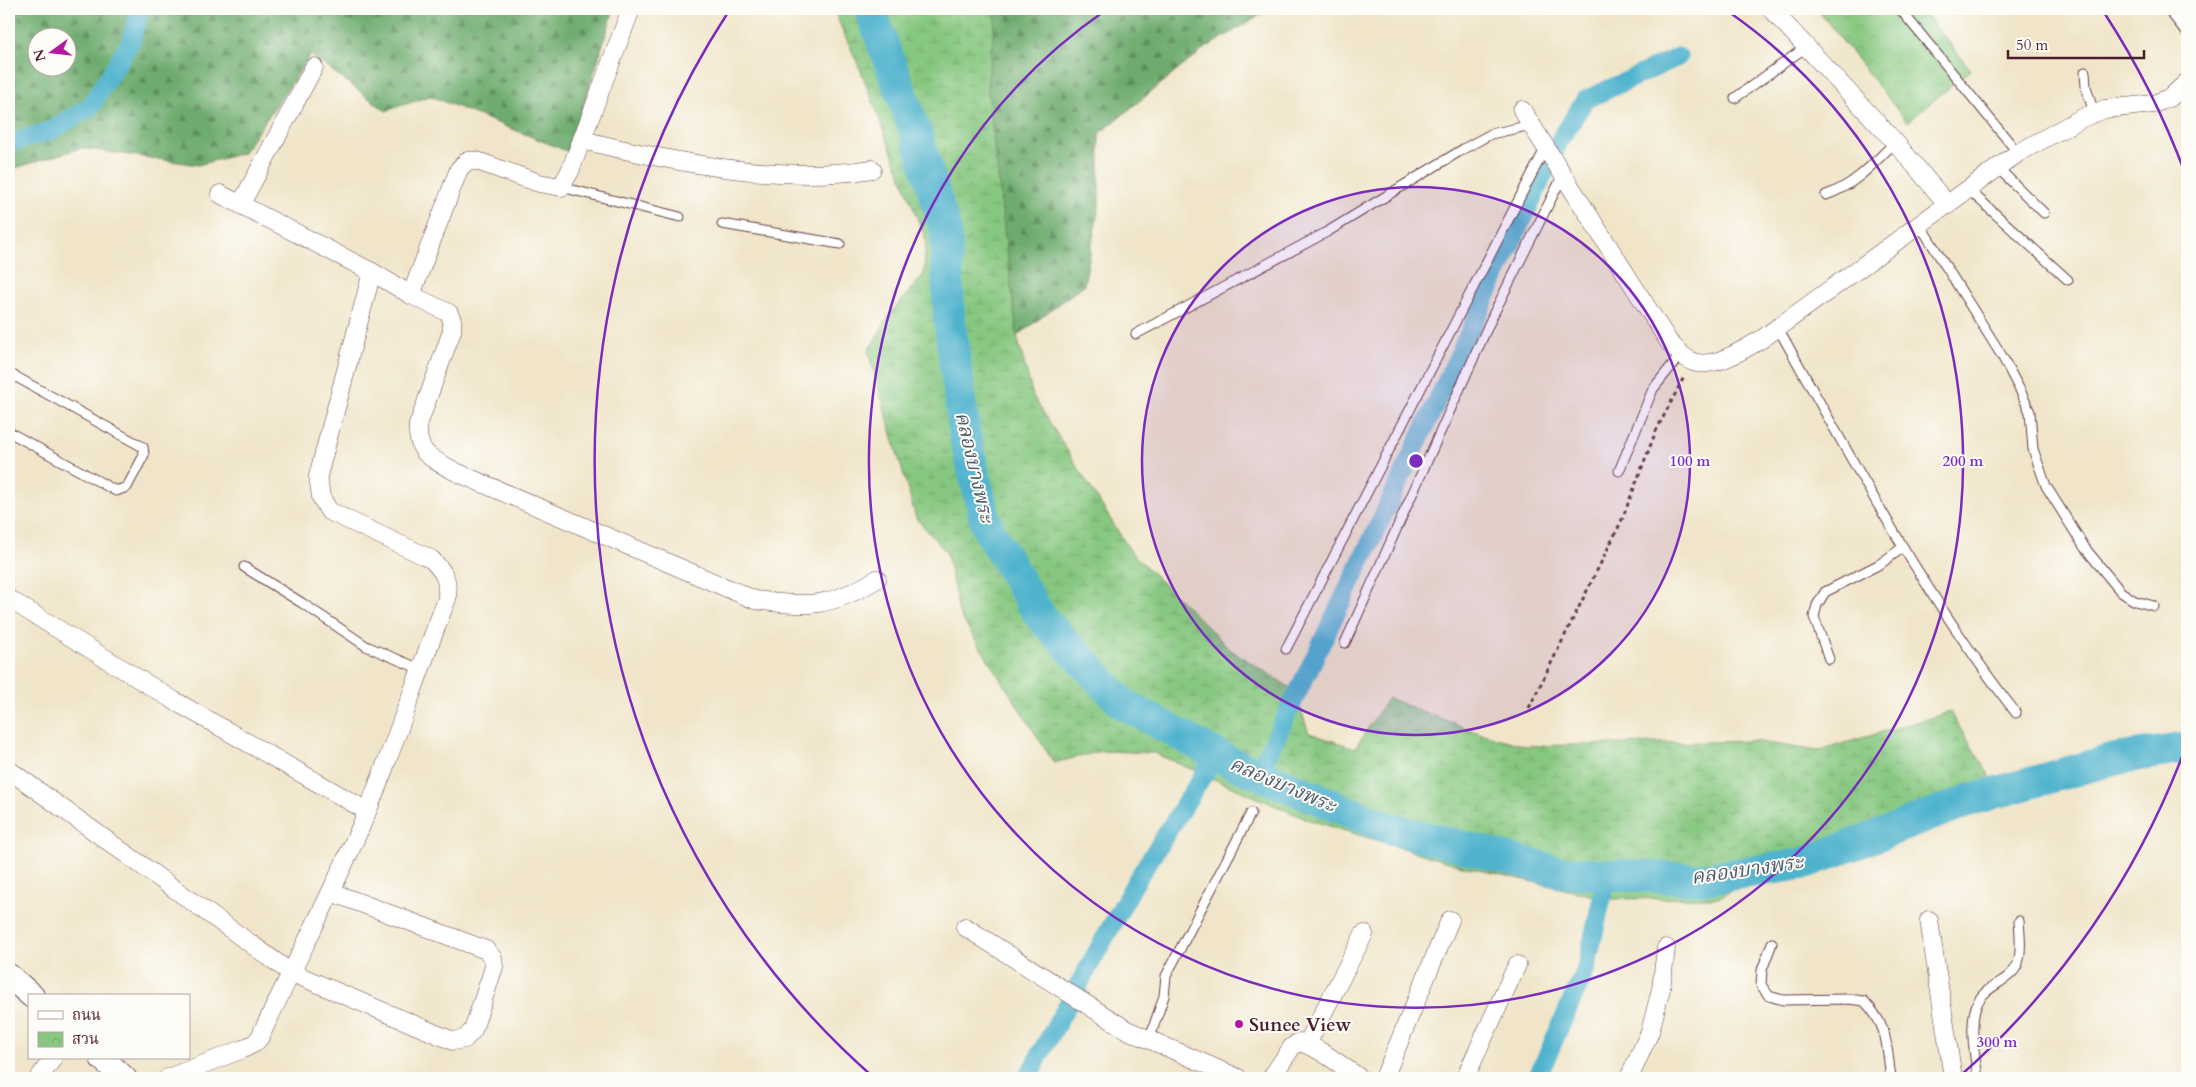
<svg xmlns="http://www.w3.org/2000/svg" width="2196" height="1087" font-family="Cardo,'Noto Serif Thai',serif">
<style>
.forest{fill:url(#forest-firs);stroke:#5c664c;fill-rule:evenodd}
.wetland{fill:url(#wetland-marsh);stroke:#687456}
.park{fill:url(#park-crowns);stroke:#687456}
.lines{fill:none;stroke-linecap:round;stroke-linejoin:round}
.canal{stroke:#4fb3ce;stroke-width:19}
.river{stroke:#4fb3ce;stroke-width:32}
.service-casing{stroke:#633d43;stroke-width:11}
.minor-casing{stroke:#633d43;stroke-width:19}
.secondary-casing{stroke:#633d43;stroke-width:26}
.path{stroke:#633d43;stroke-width:3;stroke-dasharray:4 4;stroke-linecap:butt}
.service{stroke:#fff;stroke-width:9}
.minor{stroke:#fff;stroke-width:18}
.secondary{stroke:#fff;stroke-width:24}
.ring{fill:none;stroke:#7b2cbf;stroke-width:2.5}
.poi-dot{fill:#b5179e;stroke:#fdfcf7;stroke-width:2}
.labels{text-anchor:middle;stroke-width:4;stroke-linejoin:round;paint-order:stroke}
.poi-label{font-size:19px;font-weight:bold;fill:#4a1f2b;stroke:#fdfcf7;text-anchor:start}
.water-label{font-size:20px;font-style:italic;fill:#4c5a6c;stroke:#fdfcf7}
.centre{fill:#7b2cbf;stroke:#fdfcf7;stroke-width:2.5}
.ring-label{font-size:15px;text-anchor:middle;font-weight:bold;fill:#7b2cbf;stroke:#fdfcf7;stroke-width:4;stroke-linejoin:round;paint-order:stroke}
</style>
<defs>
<pattern id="forest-firs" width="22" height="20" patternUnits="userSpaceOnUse" patternTransform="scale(1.25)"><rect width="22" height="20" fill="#6dac6e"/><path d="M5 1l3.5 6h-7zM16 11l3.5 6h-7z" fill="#5c8b5b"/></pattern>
<pattern id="wetland-marsh" width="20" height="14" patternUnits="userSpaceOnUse" patternTransform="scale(1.25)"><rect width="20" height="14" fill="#87c880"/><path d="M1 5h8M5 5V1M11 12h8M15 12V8" fill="none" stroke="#76ab6f"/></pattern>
<pattern id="park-crowns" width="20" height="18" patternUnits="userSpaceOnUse" patternTransform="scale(1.25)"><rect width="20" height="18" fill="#87c880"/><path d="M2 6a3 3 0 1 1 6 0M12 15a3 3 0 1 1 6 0" fill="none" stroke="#76ab6f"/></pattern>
</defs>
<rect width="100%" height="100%" fill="#fdfcf7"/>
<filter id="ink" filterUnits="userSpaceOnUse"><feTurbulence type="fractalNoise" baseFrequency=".02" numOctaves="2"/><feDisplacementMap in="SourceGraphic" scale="10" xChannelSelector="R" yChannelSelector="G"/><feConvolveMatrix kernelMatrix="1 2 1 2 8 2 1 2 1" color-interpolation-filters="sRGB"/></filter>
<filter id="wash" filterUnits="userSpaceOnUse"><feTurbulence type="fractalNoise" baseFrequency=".0096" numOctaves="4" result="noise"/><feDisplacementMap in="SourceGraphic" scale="20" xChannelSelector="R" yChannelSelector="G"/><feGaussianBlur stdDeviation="1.12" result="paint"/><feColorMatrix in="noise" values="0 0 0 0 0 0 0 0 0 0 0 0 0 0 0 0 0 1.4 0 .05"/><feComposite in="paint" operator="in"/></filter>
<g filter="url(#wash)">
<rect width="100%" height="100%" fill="#f0e5c9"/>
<g class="forest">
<path d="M9 9H614L569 152 430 96 386 111 311 55 243 153 198 165 81 148 9 170ZM38 38H68V68H38Z"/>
<polygon points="996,9 1270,9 1204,49 1099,134 1099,207 1084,285 1017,336 987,86"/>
</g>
<polygon class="wetland" points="833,9 996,9 987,86 1017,336 1033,396 1131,552 1231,650 1294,690 1309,733 1355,748 1388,698 1476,732 1526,746 1754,741 1818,751 1950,712 1991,778 1892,819 1788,857 1718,898 1608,899 1458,865 1306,819 1154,753 1101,751 1054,763 959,614 947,553 916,518 868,351 891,313 924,274 926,241 861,71"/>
<polygon class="park" points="1817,9 1922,9 1971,70 1907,122"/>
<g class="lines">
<g class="canal">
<polyline points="9,143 50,131 90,107 131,41 140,9"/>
<polyline points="1258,774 1373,537 1559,142 1585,100 1678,57"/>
<polyline points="1027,1078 1135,883 1216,755"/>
<polyline points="1537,1078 1586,969 1607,875"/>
</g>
<polyline class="river" points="870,9 916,133 946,232 949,318 965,437 987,527 1040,616 1123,704 1230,762 1386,827 1560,872 1702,879 1802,864 1973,799 2115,759 2187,748"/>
</g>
</g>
<g filter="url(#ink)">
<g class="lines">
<g class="service-casing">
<g id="service">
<polyline points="1900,9 2018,153"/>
<polyline points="2168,9 2187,33"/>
<polyline points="2085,72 2086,87 2094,113"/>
<polyline points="1735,98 1806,47"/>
<polyline points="1998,168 2044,213"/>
<polyline points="561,187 680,217"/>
<polyline points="1969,190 2068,280"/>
<path d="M1826 195C1855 185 1874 163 1895 142"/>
<polyline points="722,224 840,244"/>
<polyline points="1920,225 2002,356 2021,392 2030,412 2033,449 2046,486 2085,548 2121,592 2135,601 2154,606"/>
<path d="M1778 328C1852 460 1923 593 2016 713"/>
<polyline points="1136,334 1327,232 1465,148 1491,134 1531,125"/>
<polyline points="9,373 143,447 144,455 127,487 116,491 9,432"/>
<polyline points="1619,471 1653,389 1681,354"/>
<polyline points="244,567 302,603 366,646 420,669"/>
<polyline points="1345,643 1493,315 1563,175"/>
<polyline points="1286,649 1546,147"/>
<polyline points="1829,659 1814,617 1817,605 1825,592 1880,564 1902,548"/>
<path d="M1772 943 1762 970 1761 985 1769 996 1783 1000 1848 999 1864 1001C1889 1027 1886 1044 1891 1078"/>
<polyline points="1149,1040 1164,996 1166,976 1251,813"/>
<path d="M1978 1078C1975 1057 1968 1022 1978 1002 1986 985 2012 981 2018 963 2022 950 2020 934 2019 921"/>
</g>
</g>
<g class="minor-casing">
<g id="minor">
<polyline points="1771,9 1895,142 1948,205"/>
<path d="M1522 110 1669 342C1676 349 1683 358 1693 362 1715 369 1744 349 1762 339L2018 153 2082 118 2105 109 2154 104 2171 97 2187 82"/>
<path d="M582 140C672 162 780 184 872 169"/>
<polyline points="241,204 314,67"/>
<path d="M372 272 411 295 449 313 452 320V331L418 425C416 455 433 459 456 472L755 600C808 607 830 608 877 579"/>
<polyline points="411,295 459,169 467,161 477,161 539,183 561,187 570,171 631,9"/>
<polyline points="9,599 173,700 367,811"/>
<polyline points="9,770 290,972 453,1041 465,1039 473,1030 494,967 493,958 486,950 331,892"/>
<polyline points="1929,920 1953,1078"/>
<polyline points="965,927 1127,1030 1238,1078"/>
<polyline points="1307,1044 1364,934"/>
<polyline points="39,1078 53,1058"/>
<path d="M168 1078 243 1049 255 1043 260 1037C295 962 335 889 367 812 396 742 419 669 447 599 448 578 445 573 431 559L329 511 321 497 318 476 372 272 220 194"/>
<path d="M1271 1078 1292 1047 1299 1042C1321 1048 1341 1066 1360 1078"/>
<polyline points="1384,1078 1450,920"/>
<polyline points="1465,1078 1517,965"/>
<polyline points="1629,1078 1650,1032 1661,989 1666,948"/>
</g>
</g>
<g class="secondary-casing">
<g id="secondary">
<polyline points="9,976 32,996"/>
<polyline points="102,1058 124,1078"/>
</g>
</g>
<polyline class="path" points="1529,708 1621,522 1656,431 1685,375"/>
<use href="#service" class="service"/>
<use href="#minor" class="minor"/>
<use href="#secondary" class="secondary"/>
</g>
</g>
<circle cx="1416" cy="461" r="274" fill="#7b2cbf" fill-opacity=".12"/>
<g class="ring">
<circle cx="1416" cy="461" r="274"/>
<path d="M1726 10A547 547 0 1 1 1106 10"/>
<path d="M2185 749A821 821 0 0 1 1960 1076M872 1076A821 821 0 0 1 727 14M2105 14A821 821 0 0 1 2185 173"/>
</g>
<circle class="poi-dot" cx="1239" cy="1024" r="5"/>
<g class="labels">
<g class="poi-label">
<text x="1249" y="1031">Sunee View</text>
</g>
<g class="water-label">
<text transform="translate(975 467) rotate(77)" y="7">คลองบางพระ</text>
<text transform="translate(1283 784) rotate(23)" y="7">คลองบางพระ</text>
<text transform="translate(1747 869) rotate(-8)" y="7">คลองบางพระ</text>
</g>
</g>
<circle cx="1416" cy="461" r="8" class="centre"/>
<g class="ring-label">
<text x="1690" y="466">100 m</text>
<text x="1963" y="466">200 m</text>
<text x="1997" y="1047">300 m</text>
</g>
<rect width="2196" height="1087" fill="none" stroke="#fdfcf7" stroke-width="30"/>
<rect x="28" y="994" width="162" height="65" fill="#fdfcf7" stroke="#b5a4a5"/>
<rect x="38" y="1011" width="25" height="8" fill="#ffffff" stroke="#b5a4a5"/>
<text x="72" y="1020" font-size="15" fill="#4a1f2b">ถนน</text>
<rect x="38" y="1032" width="25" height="15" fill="url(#park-crowns)" stroke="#b5a4a5"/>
<text x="72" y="1044" font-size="15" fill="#4a1f2b">สวน</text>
<g transform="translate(52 52) rotate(255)"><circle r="24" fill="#fdfcf7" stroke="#b5a4a5"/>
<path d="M0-4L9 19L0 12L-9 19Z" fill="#b5179e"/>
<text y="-8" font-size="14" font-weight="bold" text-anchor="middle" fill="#4a1f2b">N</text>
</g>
<path d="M2008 50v8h136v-8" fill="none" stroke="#4a1f2b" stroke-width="2.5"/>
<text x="2016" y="50" font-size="15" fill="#4a1f2b" stroke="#fdfcf7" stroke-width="4" paint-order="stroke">50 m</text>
</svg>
